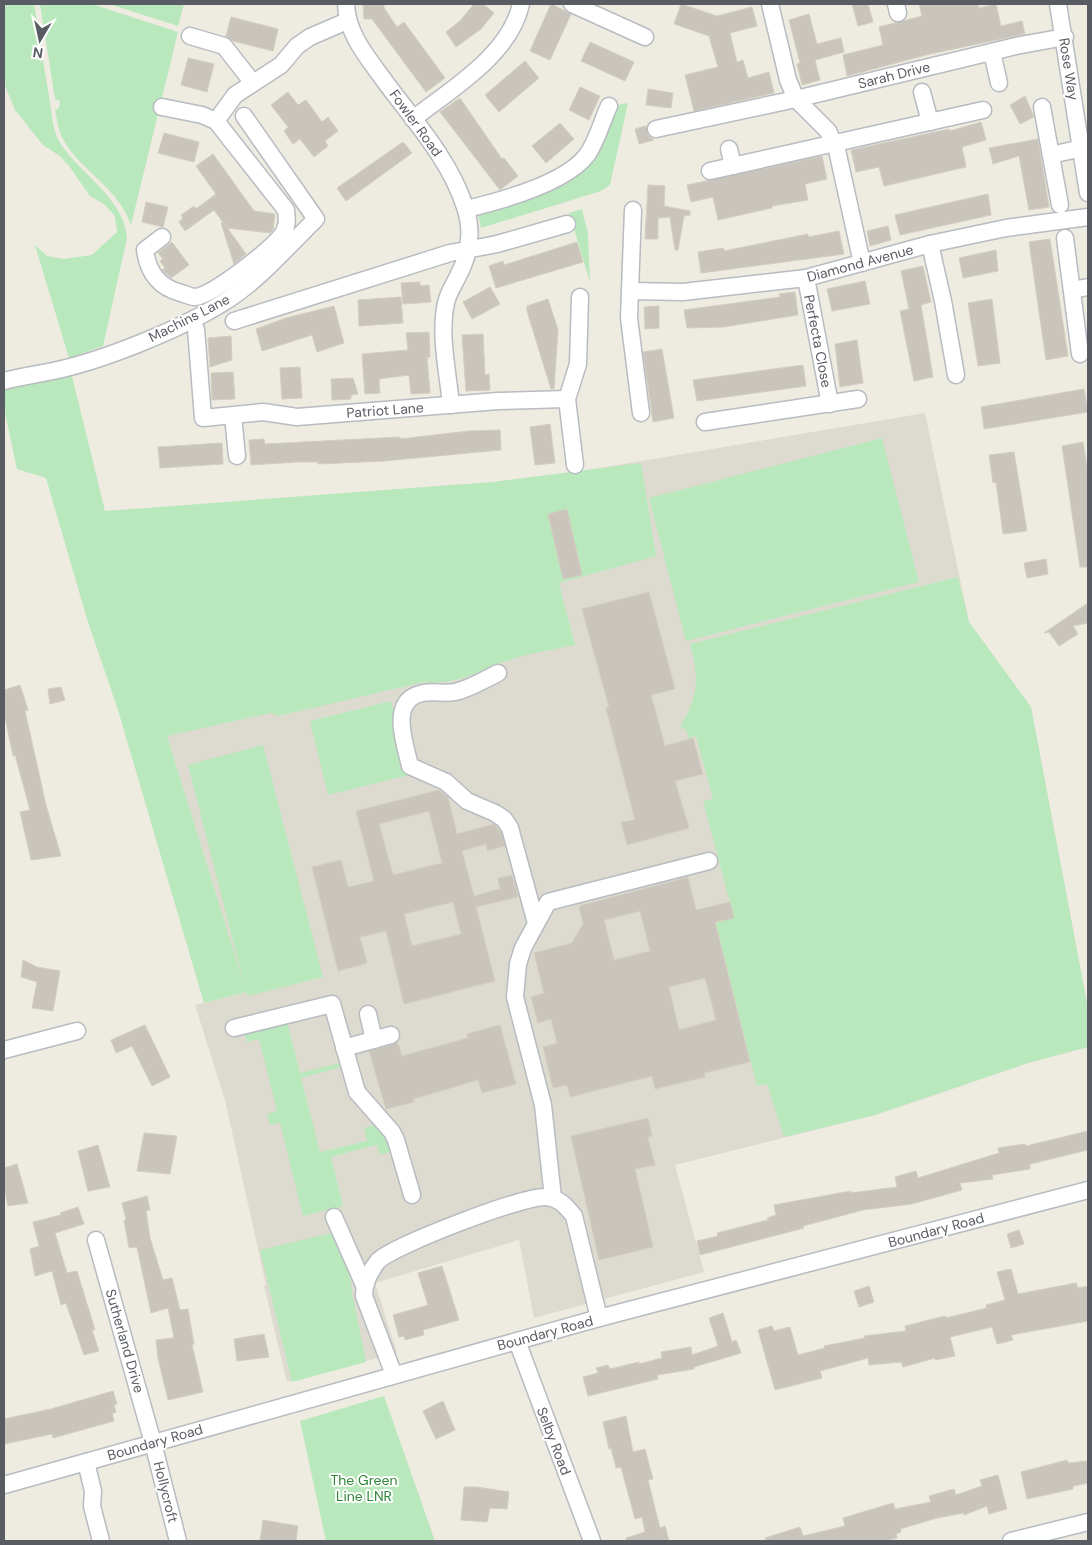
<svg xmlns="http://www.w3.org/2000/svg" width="1092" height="1545" font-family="'DM Sans',sans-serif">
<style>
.education{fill:#dddbcf}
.green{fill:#bae8bd}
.building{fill:#c9c5bd;stroke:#d3cebe;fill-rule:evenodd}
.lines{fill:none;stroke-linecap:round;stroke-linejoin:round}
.minor-casing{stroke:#b8bbc1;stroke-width:19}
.minor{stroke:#fff;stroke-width:16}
.labels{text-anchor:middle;stroke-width:4;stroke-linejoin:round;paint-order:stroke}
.street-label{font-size:14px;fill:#595d63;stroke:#fff}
.park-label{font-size:14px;fill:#2d8637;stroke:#fff}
</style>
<rect width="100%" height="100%" fill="#eeebe0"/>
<polygon class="education" points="925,413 969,622 1031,707 1088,1009 1088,1047 1028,1063 875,1115 675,1165 704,1272 534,1318 519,1240 375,1283 397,1353 287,1382 264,1286 266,1285 225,1100 195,1005 246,992 167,736 312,496 493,482 576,472"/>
<g class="green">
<path d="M4 4H34C40 36 44 70 50 102 52 115 53 132 60 143 81 175 124 198 127 238L103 346 69 358 35 245 47 256 64 259 92 255 117 232 115 216 104 204 90 196 69 166 60 156 43 145 15 110 4 83Z"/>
<path d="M40 4H92L178 32 131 225C118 186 77 169 62 137 58 129 57 119 55 110L59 108 60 101 55 99Z"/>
<polygon points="109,4 184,4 178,26"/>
<polygon points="628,103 610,185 601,191 481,228 478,214 488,212 571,175 613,109 617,105"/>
<polygon points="582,209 588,234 590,282 569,213"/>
<path d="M71 372 105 511 493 482 641 463 656 556 559 583 575 645C557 649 537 652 519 657 484 667 461 686 424 682L278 716 271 713 167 736 244 984 188 765 263 745 323 977 248 996 246 992 204 1003 118 710 87 619 46 478 17 469 4 408V387Z"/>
<polygon points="882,438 919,582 686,641 649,498"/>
<path d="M958 577 969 622 1031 707 1088 1009V1047L1028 1063 875 1115 784 1137 767 1084 757 1086 715 923 734 918 703 801 713 799 696 736 689 738 685 728 681 729V725C699 696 699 677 690 644Z"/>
<polygon points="391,701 410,775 328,795 310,721"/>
<polygon points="287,1022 300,1073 341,1063 342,1067 301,1078 320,1152 367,1141 364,1128 375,1125 386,1137 390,1152 380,1155 377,1145 331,1157 343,1206 303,1216 280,1123 270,1125 267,1114 277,1111 259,1039 247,1042 244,1032"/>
<polygon points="345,1230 352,1292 366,1362 292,1382 260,1250"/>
<polygon points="384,1396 435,1541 326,1541 300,1421"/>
</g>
<g class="building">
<polygon points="363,4 384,4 384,8 397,27 404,22 445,78 426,92 372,19 364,19"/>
<polygon points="474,4 483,4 494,13 481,29 456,47 446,32 460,21"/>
<polygon points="551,4 571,14 550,60 530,51"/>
<polygon points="681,4 717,16 752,7 757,26 730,33 737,62 743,60 748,78 769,72 774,93 694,111 685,75 718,67 709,36 674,24"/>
<polygon points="852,4 868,4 873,22 858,26"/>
<polygon points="919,4 978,4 979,8 996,4 1001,26 1022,21 1025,34 930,54 847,76 843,55 883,45 879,27 922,16"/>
<polygon points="809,14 817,44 841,38 844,52 815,60 820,80 802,85 797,64 800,63 789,20"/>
<polygon points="231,17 278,29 273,51 233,41 226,36"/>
<polygon points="590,42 634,62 625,81 581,61"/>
<polygon points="188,58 214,64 207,92 181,85"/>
<polygon points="525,61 539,78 499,112 485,95"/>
<polygon points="580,87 600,96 589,120 569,110"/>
<polygon points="648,89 673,93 671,108 646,105"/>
<polygon points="288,92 298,105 306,100 322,122 328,117 338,131 325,141 328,146 314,157 300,139 293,144 284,131 288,127 271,105"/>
<polygon points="1025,96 1034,117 1020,124 1010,105"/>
<polygon points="460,98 502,159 504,158 518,176 500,190 440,112"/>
<polygon points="981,122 986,140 962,147 966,167 884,186 879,167 856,172 851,150 949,129 950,131"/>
<polygon points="560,123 574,139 546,163 532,146"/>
<polygon points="646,126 648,135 654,140 639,144 635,129"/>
<polygon points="164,133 199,142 194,162 158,153"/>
<polygon points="1038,139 1049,207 1029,210 1019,156 993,164 989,148"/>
<polygon points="403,142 412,153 346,201 337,188"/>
<polygon points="213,154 254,211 275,214 273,230 270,233 227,228 214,210 185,231 179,222 183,218 181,215 194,206 196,209 216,194 196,166"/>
<polygon points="822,156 827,179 805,184 808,200 772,206 772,208 718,220 713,197 691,202 687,185"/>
<polygon points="648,185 665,186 664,206 690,211 690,215 684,216 678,250 675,250 670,217 658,218 658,239 645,239"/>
<polygon points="988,194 991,215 900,235 895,215"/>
<polygon points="146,202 168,207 163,227 142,222"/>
<polygon points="223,222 246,254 234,264 221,223"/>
<polygon points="888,226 891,240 870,246 867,231"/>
<polygon points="839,231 844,254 701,273 698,252 724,248 724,251 808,234 808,237"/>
<polygon points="1050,239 1068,356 1046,360 1029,242"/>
<polygon points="172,242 189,265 171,278 162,270 165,268 160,261 163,259 158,253"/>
<polygon points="577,242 583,262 496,288 489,266 503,261 504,265"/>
<polygon points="996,250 998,271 963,278 959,258"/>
<polygon points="923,266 931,302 921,305 933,377 914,381 900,311 909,309 901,271"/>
<polygon points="865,281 870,304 832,311 827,289"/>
<polygon points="420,282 420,286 429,285 431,302 403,304 401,283"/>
<polygon points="490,287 500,304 472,319 463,302"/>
<polygon points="795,292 798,315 723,327 687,328 684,310 780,297 779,294"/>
<polygon points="401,297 403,323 359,326 358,300"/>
<polygon points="548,299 558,330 554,389 551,389 527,311 527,306"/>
<polygon points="992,299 1000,363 978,366 968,303"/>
<polygon points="334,306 344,343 317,352 312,335 262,351 256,329 286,318"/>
<polygon points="659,306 659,328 645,329 644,307"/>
<polygon points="429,332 430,357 427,357 430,393 411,394 409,375 379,379 380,393 365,394 362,354 408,350 406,333"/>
<polygon points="483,334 485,375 489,374 490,390 466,391 462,335"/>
<polygon points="231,336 232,360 210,367 208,338"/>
<polygon points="857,340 863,383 840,387 835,344"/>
<polygon points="662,349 674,418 653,422 643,352"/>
<polygon points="803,365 806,386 697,401 693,380"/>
<polygon points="300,367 302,398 282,399 280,368"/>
<polygon points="233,372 235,399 212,400 211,373"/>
<polygon points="353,378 358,394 351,395 351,399 332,400 331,379"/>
<polygon points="1084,389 1088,412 984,429 981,407"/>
<polygon points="550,424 555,463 535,465 530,427"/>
<polygon points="500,430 501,450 384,461 318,464 318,462 296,462 251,465 249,440 264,439 265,444 400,437 400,439 469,431"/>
<polygon points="1083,442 1088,474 1088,567 1080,567 1062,446"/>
<polygon points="222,443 223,464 160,468 158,447"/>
<polygon points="1014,452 1027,531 1003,534 996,482 993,483 989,455"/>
<polygon points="567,509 582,575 563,579 548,514"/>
<polygon points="1046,559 1048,574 1027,578 1024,563"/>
<polygon points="649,592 675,689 651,695 665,746 693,738 703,774 675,781 689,828 627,845 621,822 635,820 606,708 609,707 582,609"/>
<polygon points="1088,603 1088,623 1073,626 1078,634 1059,646 1049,632 1044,633"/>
<polygon points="20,685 28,710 25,711 46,805 61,856 31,860 20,812 30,810 15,755 13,756 5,717 4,718 4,690"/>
<polygon points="61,687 65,700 50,704 48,689"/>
<path d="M439 790 448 797 457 834 494 824 501 832 505 846 487 851 486 844 462 851 474 896 500 889 498 878 512 875 518 897 476 907 495 981 404 1004 386 931 360 937 367 963 338 971 312 867 341 860 348 887 374 881 356 811ZM429 811 442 863 393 875 379 824ZM453 902 461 934 412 946 404 914Z"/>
<path d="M688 877 696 910 730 902 734 918 715 922 750 1062 704 1073 705 1077 655 1089 652 1076 570 1097 567 1085 553 1088 543 1047 557 1043 551 1019 538 1023 531 997 544 993 534 953 572 943 583 924 579 906ZM640 911 650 951 614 960 604 920ZM705 978 716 1020 679 1030 669 987Z"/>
<polygon points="23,960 37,967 60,971 53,1011 32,1008 37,982 21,977"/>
<polygon points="145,1025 170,1077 152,1086 132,1046 116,1053 111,1040"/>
<polygon points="500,1025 516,1084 482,1093 478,1080 413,1099 414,1102 386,1109 369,1051 398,1043 402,1056 468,1038 467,1034"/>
<polygon points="648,1118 652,1136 648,1137 655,1165 635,1169 653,1247 599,1260 571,1136"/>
<polygon points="1088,1131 1088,1150 1030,1164 1030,1169 992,1175 993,1179 960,1183 962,1190 912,1204 863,1210 803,1226 804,1228 700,1255 697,1241 718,1236 717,1233 768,1220 767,1218 776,1215 774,1205 851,1191 851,1193 897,1187 895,1177 916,1171 918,1178 999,1153 998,1148 1025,1144 1026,1146"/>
<polygon points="144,1133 177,1136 170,1174 137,1171"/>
<polygon points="98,1145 110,1187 88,1191 78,1151"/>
<polygon points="17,1164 28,1203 8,1206 4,1187 4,1168"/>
<polygon points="147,1196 150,1210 146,1211 150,1238 163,1280 172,1278 180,1310 188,1309 194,1344 192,1345 203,1392 168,1400 158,1358 156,1340 174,1338 168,1308 151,1313 137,1247 129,1248 124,1221 126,1220 122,1203"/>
<polygon points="78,1207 84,1224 55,1233 67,1273 77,1271 95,1330 92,1330 99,1351 84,1355 66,1303 61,1305 52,1271 35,1276 30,1249 39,1246 33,1222 61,1215 60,1213"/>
<polygon points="1019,1230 1024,1244 1011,1248 1007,1234"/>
<polygon points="442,1266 459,1320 423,1330 424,1335 405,1340 404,1336 399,1337 393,1315 428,1305 418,1273"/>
<polygon points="1011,1269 1018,1294 1076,1283 1078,1288 1088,1286 1088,1321 1011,1335 1013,1340 997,1344 992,1327 950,1337 955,1356 935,1360 935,1358 903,1367 901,1362 869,1365 868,1358 820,1371 822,1378 775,1390 758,1330 772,1326 774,1331 790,1327 798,1355 825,1348 824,1346 865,1338 864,1336 906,1331 905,1326 945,1316 946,1318 987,1308 986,1305 1005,1300 997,1272"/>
<polygon points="869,1286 874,1302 859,1307 854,1291"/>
<polygon points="723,1313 732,1342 736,1340 741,1353 694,1367 694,1369 657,1375 658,1379 588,1396 583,1377 598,1373 596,1368 608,1365 610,1369 639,1362 639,1364 662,1358 661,1352 691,1347 692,1355 718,1346 709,1318"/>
<polygon points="264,1334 269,1357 237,1361 234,1339"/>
<polygon points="113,1391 117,1404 114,1405 116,1412 112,1414 114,1421 53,1438 52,1434 4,1444 4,1419 51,1409"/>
<polygon points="443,1401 455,1430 436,1439 423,1411"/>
<polygon points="626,1416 633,1452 645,1449 653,1479 648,1480 660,1528 665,1526 669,1541 626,1541 626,1538 645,1532 642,1517 635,1519 621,1467 616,1468 611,1448 609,1449 603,1422"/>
<polygon points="1067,1460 1068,1463 1088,1461 1088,1483 1073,1486 1073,1489 1027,1499 1021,1472"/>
<polygon points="998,1475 1007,1509 989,1514 987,1506 964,1515 964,1513 937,1518 900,1529 901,1532 896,1534 897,1538 885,1541 766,1541 765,1538 800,1527 803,1536 845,1526 843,1518 893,1503 895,1509 931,1502 929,1496 954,1489 956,1495 982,1486 980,1480"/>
<polygon points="464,1487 477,1487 509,1492 507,1509 490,1508 487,1522 461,1520"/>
<polygon points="263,1520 298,1526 296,1541 260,1541"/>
</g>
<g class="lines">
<g class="minor-casing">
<g id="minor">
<path d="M346 4C347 35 369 59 386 83 415 122 450 160 465 207 473 231 470 254 458 276 454 285 448 293 446 303 439 335 448 373 451 405"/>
<polyline points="572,4 645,37"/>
<polyline points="770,4 788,80 796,99 828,131 837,150 862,263"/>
<polyline points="896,4 898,13"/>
<polyline points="1058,4 1088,193"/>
<polyline points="190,36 224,46 253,83"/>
<polyline points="992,52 999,83"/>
<polyline points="922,92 930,122"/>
<polyline points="162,107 202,115 216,121"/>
<polyline points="1042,107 1060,205"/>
<path d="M413 119C451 89 510 55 521 4"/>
<polyline points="656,129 796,99 1016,46 1065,37"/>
<polyline points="729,149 733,166"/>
<polyline points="1051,155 1082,148"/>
<polyline points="710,171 983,110"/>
<path d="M466 209C500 201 565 184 587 155 597 141 602 121 609 106"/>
<polyline points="633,210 629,318 641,413"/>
<path d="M162 237 145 250C148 272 158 287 181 293 185 294 191 297 195 297 214 295 270 250 282 235 288 227 287 219 286 210L216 121 235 95 281 65 297 46 310 37 347 21"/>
<polyline points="1065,238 1080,354"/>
<polyline points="930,244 943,301 956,375"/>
<polyline points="806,278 830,404"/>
<polyline points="1072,290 1088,287"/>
<polyline points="630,291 683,292 806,278 930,244 1006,228 1088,217"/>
<polyline points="234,321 450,253 497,244 567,224"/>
<polyline points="196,329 203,418 263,412 297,417 498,401 567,399"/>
<path d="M4 381C19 377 33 375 48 372 101 362 184 328 229 299 261 278 288 246 316 219L244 116"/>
<polyline points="233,416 237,456"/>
<polyline points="705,422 858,399"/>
<polyline points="575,465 567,399 578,364 580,297"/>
<path d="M498 673C484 680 469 689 455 692 445 694 434 691 423 693 388 700 405 743 410 766L446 782 467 801 495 813 504 819 510 828 536 923"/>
<polyline points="368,1014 374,1040"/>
<polyline points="234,1028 332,1004 357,1092 392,1132 396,1140 412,1195"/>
<polyline points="344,1048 391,1035"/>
<polyline points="4,1050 77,1031"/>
<polyline points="553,1198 543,1105 515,997 518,964 523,948 548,902 709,861"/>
<polyline points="334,1217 364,1285"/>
<polyline points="96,1240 153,1443 178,1541"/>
<polyline points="517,1341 592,1541"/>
<path d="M394 1375 364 1296C364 1284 370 1271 378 1261 392 1246 525 1195 546 1197 559 1198 566 1206 574 1216L599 1318"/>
<polyline points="86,1462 93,1491 92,1506 101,1541"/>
<polyline points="4,1485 599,1318 1088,1190"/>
<polyline points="1011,1541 1088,1522"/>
</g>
</g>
<use href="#minor" class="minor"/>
</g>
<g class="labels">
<g class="street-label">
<text transform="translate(1069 69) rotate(81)" y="5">Rose Way</text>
<text transform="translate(894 75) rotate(-14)" y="5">Sarah Drive</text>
<text transform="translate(416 123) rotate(54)" y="5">Fowler Road</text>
<text transform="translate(860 263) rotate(-15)" y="5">Diamond Avenue</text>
<text transform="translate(189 318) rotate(-27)" y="5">Machins Lane</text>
<text transform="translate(818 341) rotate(79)" y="5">Perfecta Close</text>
<text transform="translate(385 410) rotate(-4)" y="5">Patriot Lane</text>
<text transform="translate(936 1230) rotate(-15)" y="5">Boundary Road</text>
<text transform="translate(545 1333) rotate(-15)" y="5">Boundary Road</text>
<text transform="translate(125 1341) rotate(74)" y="5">Sutherland Drive</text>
<text transform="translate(554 1441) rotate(69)" y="5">Selby Road</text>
<text transform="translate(155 1442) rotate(-16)" y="5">Boundary Road</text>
<text transform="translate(166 1492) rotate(76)" y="5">Hollycroft</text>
</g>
<g class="park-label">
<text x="364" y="1485">The Green<tspan x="364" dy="16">Line LNR</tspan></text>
</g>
</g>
<rect width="1092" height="1545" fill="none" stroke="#595d63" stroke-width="10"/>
<g transform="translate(40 40) rotate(189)" stroke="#ffffff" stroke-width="4" paint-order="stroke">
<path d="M0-4L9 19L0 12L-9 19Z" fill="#595d63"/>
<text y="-8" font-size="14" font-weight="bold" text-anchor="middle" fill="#595d63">N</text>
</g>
</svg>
